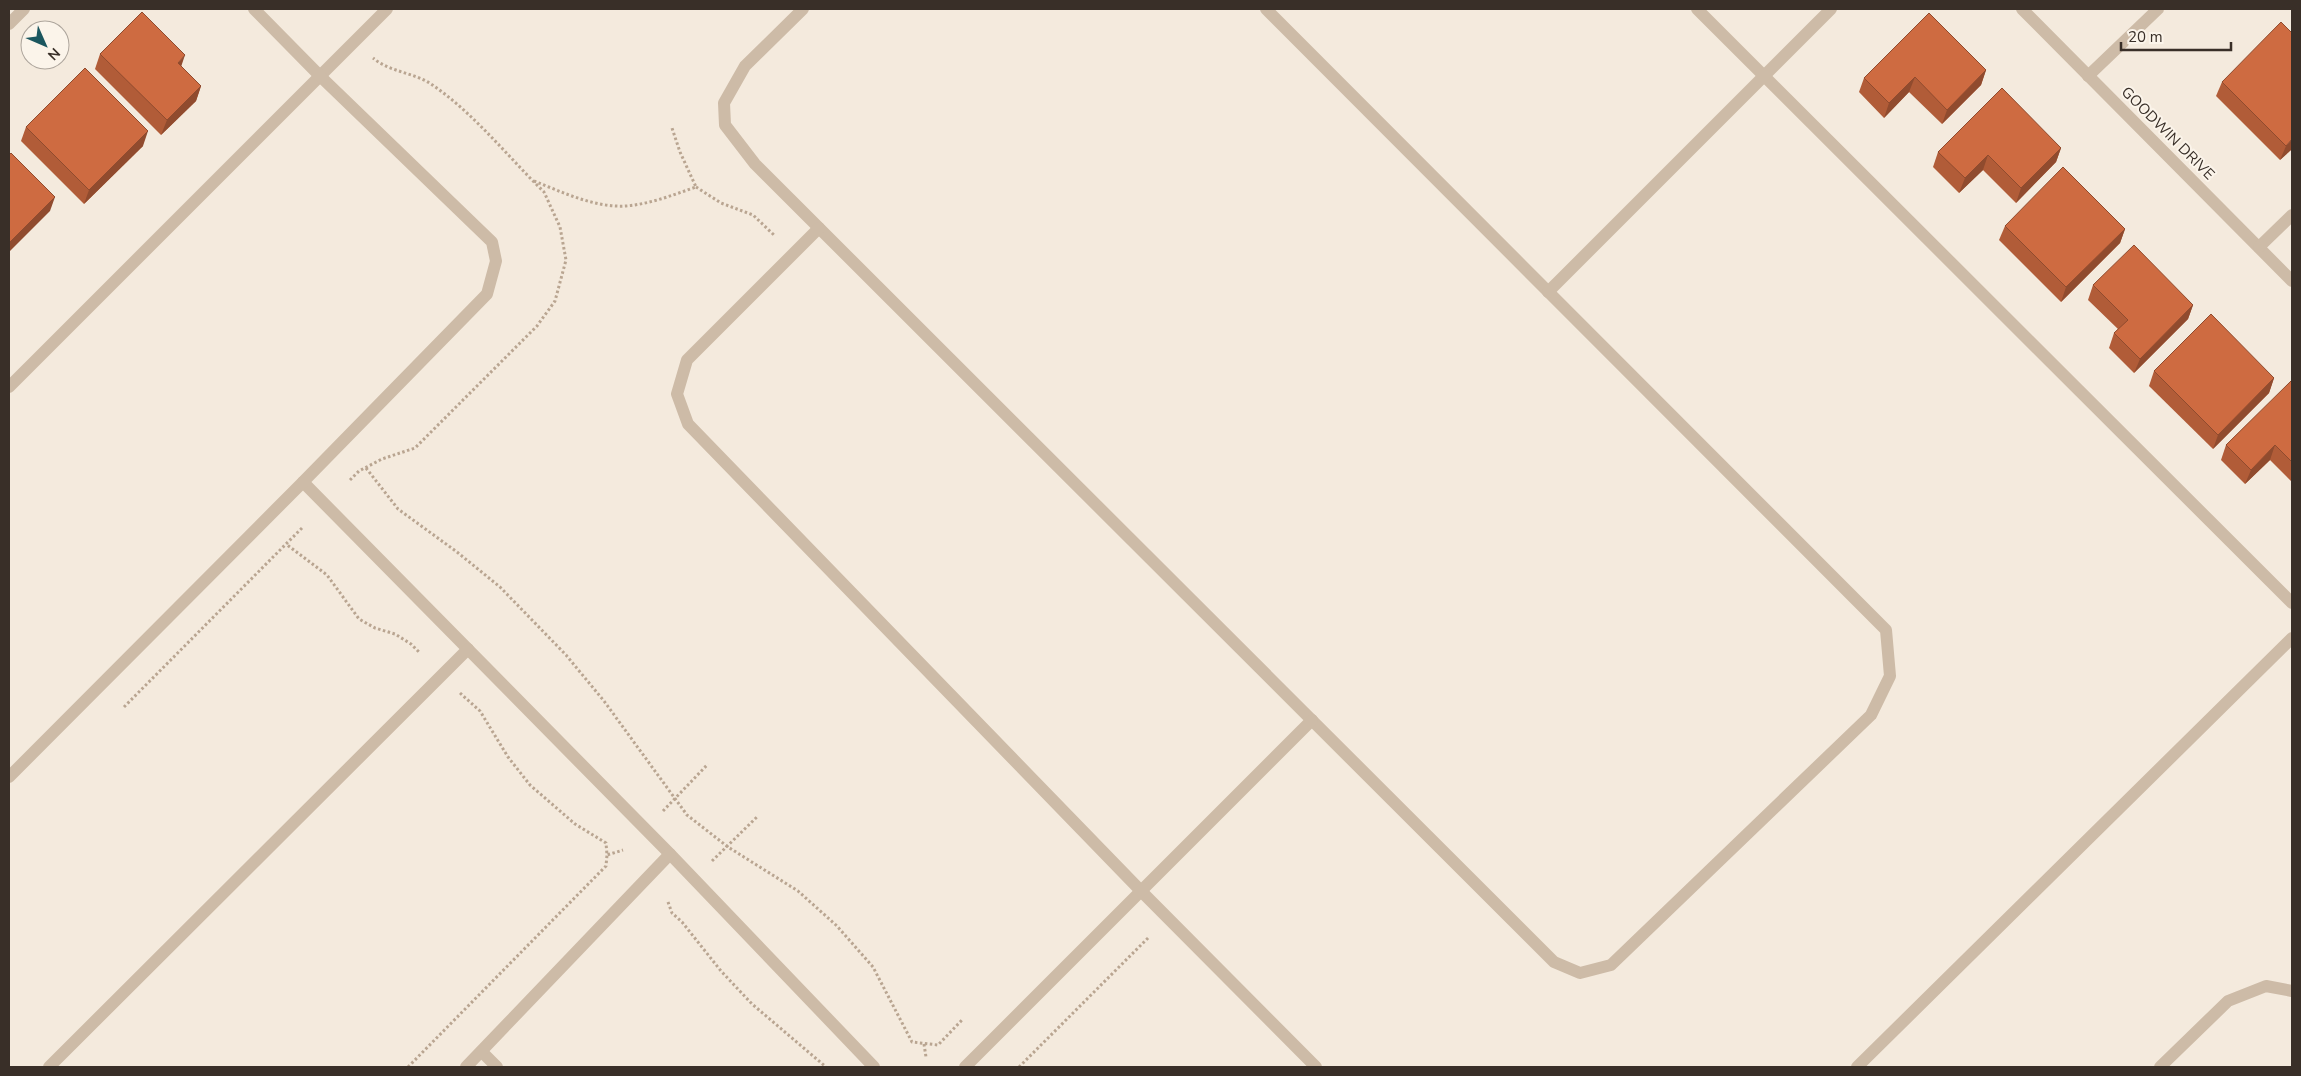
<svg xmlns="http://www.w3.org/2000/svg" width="2301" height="1076" font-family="'Nunito Sans',sans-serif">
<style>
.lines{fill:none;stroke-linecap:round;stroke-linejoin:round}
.path{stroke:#b9a591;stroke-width:3;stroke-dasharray:2.5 2.5;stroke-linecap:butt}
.minor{stroke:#cdbba7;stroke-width:12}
.wall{fill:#b15c38}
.shaded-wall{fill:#904b2e}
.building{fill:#ce6b41;stroke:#904b2e}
.labels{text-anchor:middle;stroke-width:4;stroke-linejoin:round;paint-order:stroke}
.street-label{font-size:15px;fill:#392f28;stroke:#fbf4ea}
</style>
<rect width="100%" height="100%" fill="#f4eadd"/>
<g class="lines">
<g class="path">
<path d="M534 181C562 192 595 208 626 206 650 204 673 195 696 187L680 152 672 128"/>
<polyline points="696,187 721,203 753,215 774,235"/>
<polyline points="366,468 398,509 457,552 500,587 566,655 604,701 687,815 728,847 798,891 837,926 873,967 912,1042 938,1045 962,1020"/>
<path d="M350 480 359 471 382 459 415 448 537 326 555 301 566 260 560 227 544 192 533 181C501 148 471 112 434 86 415 72 391 73 373 58"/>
<polyline points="302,528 286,544 327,575 359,619 375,628 395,634 411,644 420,653"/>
<polyline points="460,693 480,711 508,757 530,785 575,824 606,843 607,855 623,850"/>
<polyline points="124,707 286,544"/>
<polyline points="663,811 708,764"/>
<polyline points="712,861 758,816"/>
<polyline points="668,902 672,913 682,922 721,971 752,1004 826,1067"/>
<polyline points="924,1044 926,1057"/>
<polyline points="408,1067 606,866 607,855"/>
<polyline points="1019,1067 1149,937"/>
</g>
<g class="minor">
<polyline points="803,9 745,66 724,103 725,125 755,164 1554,962 1580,973 1611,965 1871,715 1890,676 1886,630 1266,9"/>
<polyline points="1697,9 2292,603"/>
<polyline points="2022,9 2292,281"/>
<polyline points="9,24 24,9"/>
<polyline points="2088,76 2158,9"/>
<polyline points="819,228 687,360 677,394 688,424 1141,891 1316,1067"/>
<polyline points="2259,247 2292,215"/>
<polyline points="1548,292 1831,9"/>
<polyline points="9,387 387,9"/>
<polyline points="303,482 670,854 874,1067"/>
<polyline points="9,777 303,482 487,294 496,261 492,242 321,77 254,9"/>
<polyline points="482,1052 497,1067"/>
<polyline points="49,1067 468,649"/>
<polyline points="466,1067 670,854"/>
<polyline points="965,1067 1312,720"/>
<polyline points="1857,1067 2292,638"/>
<polyline points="2160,1067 2228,1001 2266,986 2292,991"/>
</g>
</g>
<g class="wall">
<polygon points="100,54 181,66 201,86 196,101 161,135 95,69"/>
<polygon points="1986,70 1981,85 1942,124 1909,92 1884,118 1859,92 1864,78"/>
<polygon points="2222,82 2292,149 2280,160 2216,96"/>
<polygon points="26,127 143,146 84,204 21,141"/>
<polygon points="2061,148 2056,162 2016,203 1983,170 1959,193 1933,167 1938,152"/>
<polygon points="2005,226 2125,229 2120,243 2061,302 1999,240"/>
<polygon points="2093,285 2193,305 2188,319 2134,373 2109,348 2114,333 2118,329 2088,300"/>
<polygon points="2154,371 2274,378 2269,393 2213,449 2149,386"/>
<polygon points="2292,382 2292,482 2270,460 2245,484 2221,460 2226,445"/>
</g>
<g class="shaded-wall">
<polygon points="185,55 180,70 178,63"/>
<polygon points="1986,70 1981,85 1942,124 1947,110"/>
<polygon points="1915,77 1909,92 1884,118 1889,103"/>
<polygon points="201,86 196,101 161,135 167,120"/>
<polygon points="148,131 143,146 84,204 89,190"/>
<polygon points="2292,139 2292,149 2280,160 2286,146"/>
<polygon points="2061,148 2056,162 2016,203 2021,188"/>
<polygon points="1988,155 1983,170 1959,193 1965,178"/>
<polygon points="55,197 50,211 9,252 9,243"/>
<polygon points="2125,229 2120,243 2061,302 2066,287"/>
<polygon points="2193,305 2188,319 2134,373 2140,359"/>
<polygon points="2274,378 2269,393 2213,449 2218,435"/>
<polygon points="2275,445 2270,460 2245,484 2251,470"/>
</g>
<g class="building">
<polygon points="142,12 185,55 178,63 201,86 167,120 100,54"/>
<polygon points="1929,13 1986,70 1947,110 1915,77 1889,103 1864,78"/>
<polygon points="2281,22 2292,33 2292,139 2286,146 2222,82"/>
<polygon points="85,68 148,131 89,190 26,127"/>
<polygon points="2002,88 2061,148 2021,188 1988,155 1965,178 1938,152"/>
<polygon points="11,153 55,197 9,243 9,155"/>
<polygon points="2063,167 2125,229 2066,287 2005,226"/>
<polygon points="2134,245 2193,305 2140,359 2114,333 2128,320 2093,285"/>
<polygon points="2211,314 2274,378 2218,435 2154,371"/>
<polygon points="2291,381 2292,382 2292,462 2275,445 2251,470 2226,445"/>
</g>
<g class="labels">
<g class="street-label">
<text transform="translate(2168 133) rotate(45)" y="5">GOODWIN DRIVE</text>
</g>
</g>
<rect width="2301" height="1076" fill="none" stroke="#392f28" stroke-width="20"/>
<g transform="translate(45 45) rotate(135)"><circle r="24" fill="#fbf4ea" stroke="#ada59c"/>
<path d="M0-4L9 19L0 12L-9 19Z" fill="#1b565e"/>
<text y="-8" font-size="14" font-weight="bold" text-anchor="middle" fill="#392f28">N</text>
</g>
<path d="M2121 42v8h110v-8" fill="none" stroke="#392f28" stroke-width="2.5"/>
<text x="2128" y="42" font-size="15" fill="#392f28" stroke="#fbf4ea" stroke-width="4" paint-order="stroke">20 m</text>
</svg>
